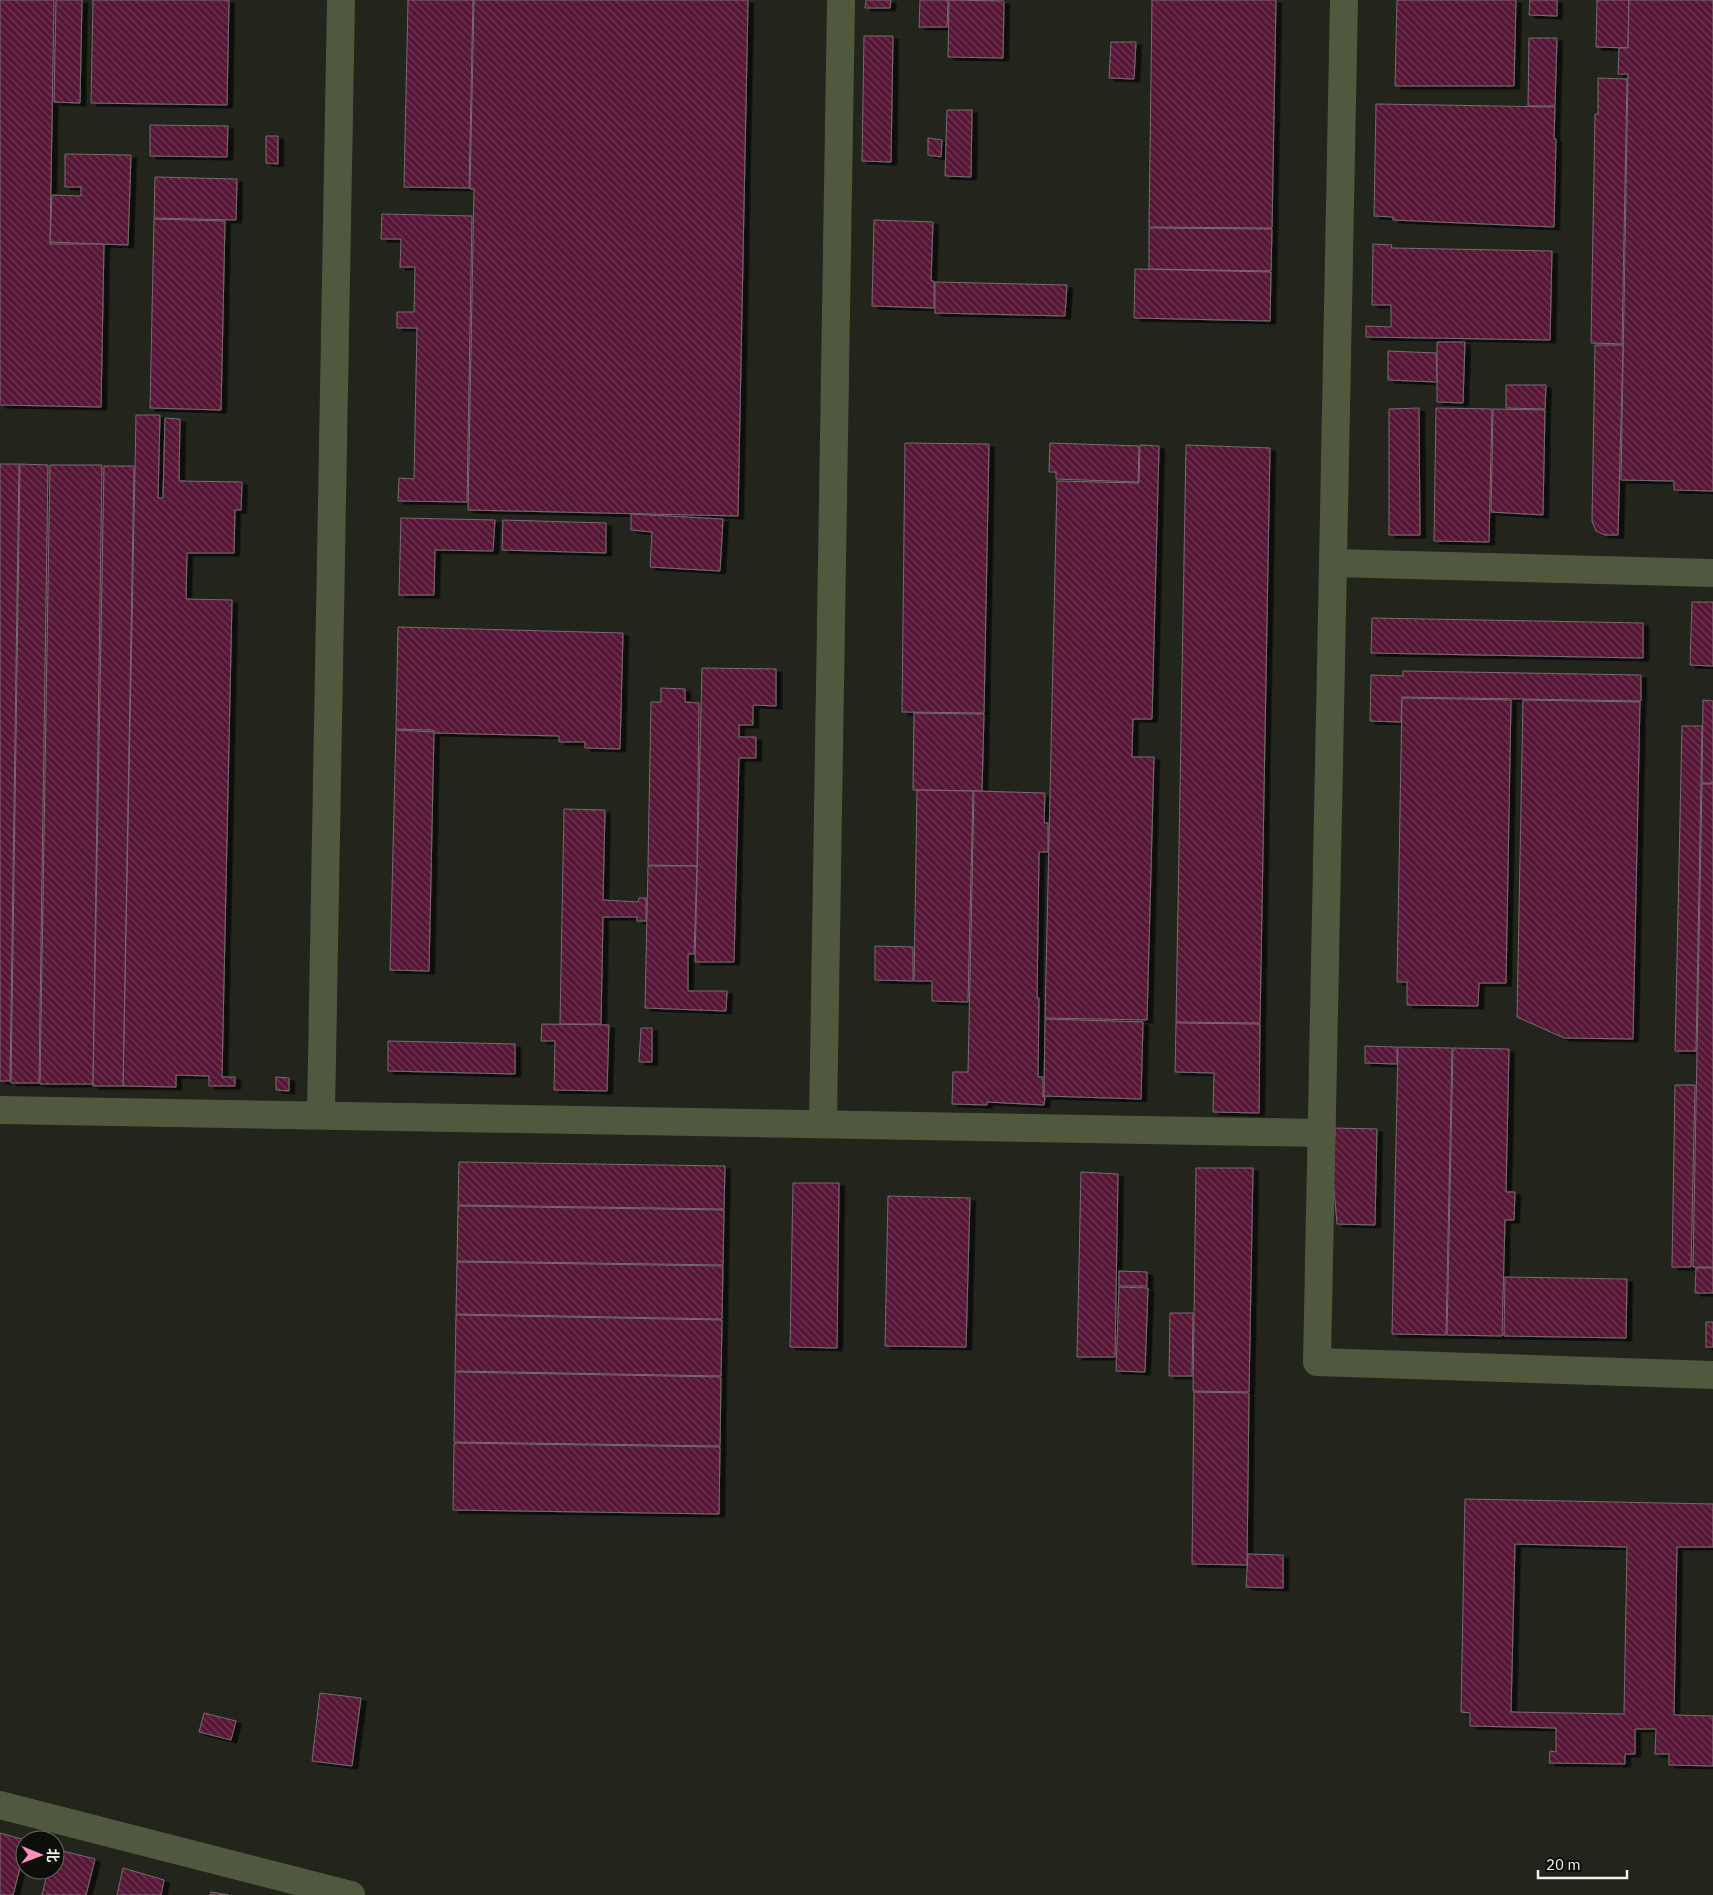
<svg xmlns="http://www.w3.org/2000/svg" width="1713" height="1895" font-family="'IBM Plex Sans','Noto Sans SC',sans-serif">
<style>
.building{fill:url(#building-back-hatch);stroke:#796a6f;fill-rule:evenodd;filter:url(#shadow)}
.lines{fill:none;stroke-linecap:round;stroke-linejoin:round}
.street{stroke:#4e593e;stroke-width:28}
</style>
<defs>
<pattern id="building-back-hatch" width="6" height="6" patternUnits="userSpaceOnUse" patternTransform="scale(1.25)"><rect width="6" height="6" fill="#571736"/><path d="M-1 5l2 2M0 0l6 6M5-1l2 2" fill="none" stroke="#6f3953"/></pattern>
<filter id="shadow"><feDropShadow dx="5.5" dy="3" stdDeviation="0" flood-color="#0009"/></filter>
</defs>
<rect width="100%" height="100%" fill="#21251b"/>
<g class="building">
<polygon points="0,0 54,0 50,244 104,244 101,407 0,405"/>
<polygon points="56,0 82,0 80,103 54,102"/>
<polygon points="93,0 229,0 227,105 91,103"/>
<polygon points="408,0 473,0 469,188 404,187"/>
<polygon points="474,0 748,0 738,516 468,510 474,189 470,189"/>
<polygon points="866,0 891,0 890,8 865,8"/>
<polygon points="920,0 948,0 947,27 919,27"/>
<polygon points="949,0 1004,1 1003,58 948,57"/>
<polygon points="1152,0 1276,0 1272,228 1149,227"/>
<polygon points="1397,0 1516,0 1514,86 1395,86"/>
<polygon points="1530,0 1557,0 1557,16 1529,15"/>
<polygon points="1597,0 1629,0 1628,48 1596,47"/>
<polygon points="1629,0 1713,0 1713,491 1674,490 1674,481 1621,480 1628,74 1618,74 1619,48 1628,48"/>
<polygon points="864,36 893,36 891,162 862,161"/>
<polygon points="1529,38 1557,38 1555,106 1528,106"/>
<polygon points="1111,42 1136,42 1134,79 1109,78"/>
<polygon points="1598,78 1627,79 1622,344 1591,343 1595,114 1598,114"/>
<polygon points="1376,104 1555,107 1554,139 1556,139 1554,227 1393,220 1393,217 1374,216"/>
<polygon points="947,110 972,110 971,177 945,176"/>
<polygon points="150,125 228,126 227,157 150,156"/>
<polygon points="266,136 278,136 278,164 266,163"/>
<polygon points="928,138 942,140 941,157 928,155"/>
<polygon points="65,154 131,155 128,245 50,242 52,195 81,196 81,187 65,187"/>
<polygon points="155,177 237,179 236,220 154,218"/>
<polygon points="382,214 472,216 467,502 398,501 399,478 414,479 417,328 397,328 397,312 414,312 415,267 400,267 401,239 381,239"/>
<polygon points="154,219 225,221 221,410 150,408"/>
<polygon points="874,220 933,222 931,281 934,281 934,308 872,306"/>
<polygon points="1149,228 1272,229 1271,271 1149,269"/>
<polygon points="1373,244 1392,245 1391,248 1552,251 1550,340 1366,337 1366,326 1391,327 1391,305 1372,305"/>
<polygon points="1135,269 1271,272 1270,321 1134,318"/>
<polygon points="935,282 1067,285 1065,316 935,313"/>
<polygon points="1437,342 1465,342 1463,403 1437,402"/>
<polygon points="1595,345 1623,345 1618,535 1605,535 1596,531 1592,521"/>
<polygon points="1388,351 1436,353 1437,382 1388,380"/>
<polygon points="1506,385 1546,385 1545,409 1506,408"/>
<polygon points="1419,408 1420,535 1389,535 1389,409"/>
<polygon points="1436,408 1492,409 1489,542 1434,541"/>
<polygon points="1493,409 1545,410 1543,515 1491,512"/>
<polygon points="136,415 160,415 158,498 163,498 165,418 180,419 179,481 242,482 241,510 235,510 234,553 187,553 186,599 232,600 222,1077 235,1077 235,1086 209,1086 209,1076 176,1075 176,1087 123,1086"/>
<polygon points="905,443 989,444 984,713 902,712"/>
<polygon points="1050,443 1139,446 1138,482 1056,479 1056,472 1049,472"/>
<polygon points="1140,445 1159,446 1152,719 1133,719 1132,751 1132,757 1154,757 1147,1020 1045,1018 1057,481 1139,483"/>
<polygon points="1186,445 1270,448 1260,1023 1176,1022"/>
<polygon points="0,464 19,464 10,1081 0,1081"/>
<polygon points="20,464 48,465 39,1083 11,1083"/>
<polygon points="50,465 102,465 93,1084 40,1084"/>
<polygon points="104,466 134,466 123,1086 93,1086"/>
<polygon points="631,514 723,519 720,571 650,567 652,532 631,530"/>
<polygon points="401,518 495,520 493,551 435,550 434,595 399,595"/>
<polygon points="503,520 606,523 606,553 502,550"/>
<polygon points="1692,602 1713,602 1713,666 1690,665"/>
<polygon points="1372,618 1643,623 1643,658 1371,653"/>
<polygon points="398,627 623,633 620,749 585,748 585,742 559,742 559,736 435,733 435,731 431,730 396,729"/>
<polygon points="702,668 776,669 776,706 753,705 753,725 739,725 739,737 756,737 756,758 739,758 734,962 695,962"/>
<polygon points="1403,671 1641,675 1641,701 1402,697 1401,722 1370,721 1371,675 1403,676"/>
<polygon points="661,688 685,689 685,702 699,703 697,866 648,865 651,702 661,702"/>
<polygon points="1402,698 1511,700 1506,983 1479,983 1478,1006 1407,1005 1407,982 1397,982"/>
<polygon points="1523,700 1640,702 1633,1039 1564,1038 1517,1017"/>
<polygon points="1703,700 1713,701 1713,783 1702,783"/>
<polygon points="914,713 984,714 982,791 913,790"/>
<polygon points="1682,726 1702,726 1696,1051 1675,1051"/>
<polygon points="396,730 434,732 429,971 390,970"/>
<polygon points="1702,784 1713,784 1713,1267 1693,1267"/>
<polygon points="917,790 973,791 968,1002 932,1001 932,981 914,981"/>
<polygon points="974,791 1045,793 1044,823 1048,823 1048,852 1039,852 1037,998 1039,998 1038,1077 1043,1077 1043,1097 1045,1097 1044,1105 987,1102 987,1105 952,1104 953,1072 968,1072"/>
<polygon points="564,809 605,810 603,900 638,902 639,898 646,898 646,921 637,921 637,917 603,917 601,1024 560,1024"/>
<polygon points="648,866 697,866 694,954 688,954 688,991 727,991 726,1011 645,1008"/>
<polygon points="875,946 913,947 913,981 875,980"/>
<polygon points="1045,1019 1143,1022 1141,1099 1044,1096"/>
<polygon points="1176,1023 1260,1024 1259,1113 1213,1112 1214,1073 1175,1072"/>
<polygon points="542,1024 609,1025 607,1091 554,1090 555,1041 541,1041"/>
<polygon points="641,1028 652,1028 652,1062 639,1062"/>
<polygon points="388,1041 515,1044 515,1074 388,1071"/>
<polygon points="1365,1046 1397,1047 1397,1064 1365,1063"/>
<polygon points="1398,1047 1452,1048 1446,1335 1392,1334"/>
<polygon points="1453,1048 1509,1049 1506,1192 1515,1192 1514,1220 1505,1220 1502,1336 1447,1335"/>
<polygon points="276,1077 289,1078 289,1091 276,1090"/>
<polygon points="1675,1085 1695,1085 1691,1267 1672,1267"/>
<polygon points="1331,1128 1377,1129 1375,1225 1337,1224 1331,1155"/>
<polygon points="459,1162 725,1166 724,1209 458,1205"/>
<polygon points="1196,1168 1253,1168 1249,1392 1193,1391"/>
<polygon points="1081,1172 1118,1174 1115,1357 1077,1357"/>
<polygon points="793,1183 839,1183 837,1348 790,1347"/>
<polygon points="888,1196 970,1198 966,1347 885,1346"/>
<polygon points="458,1206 724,1210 723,1265 457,1261"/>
<polygon points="457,1262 723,1266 722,1319 456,1314"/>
<polygon points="1696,1268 1713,1268 1713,1293 1695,1293"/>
<polygon points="1119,1271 1147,1272 1147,1286 1119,1286"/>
<polygon points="1505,1277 1627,1279 1626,1338 1504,1336"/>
<polygon points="1119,1287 1148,1288 1145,1372 1116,1371"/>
<polygon points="1170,1313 1193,1313 1192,1376 1169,1376"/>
<polygon points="456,1315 722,1320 721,1376 455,1371"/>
<rect x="1706" y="1322" width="7" height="25"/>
<polygon points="455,1372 721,1377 720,1446 454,1442"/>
<polygon points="1194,1392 1249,1393 1247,1565 1192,1564"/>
<polygon points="454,1443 720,1447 719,1514 453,1510"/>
<path d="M1465 1499 1713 1504V1547H1677L1674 1715 1713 1716V1766L1669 1765V1754H1655L1656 1729H1635V1754H1625V1764L1549 1763 1550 1751 1556 1752V1728L1470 1726V1713L1461 1712ZM1515 1544 1627 1547 1624 1714 1511 1712Z"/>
<polygon points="1248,1554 1283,1555 1283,1588 1246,1587"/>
<polygon points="320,1693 361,1698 352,1766 312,1761"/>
<polygon points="204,1713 236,1721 231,1740 199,1732"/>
<polygon points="0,1833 25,1840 25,1849 13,1895 0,1895"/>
<polygon points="55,1849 95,1859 86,1895 42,1895 48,1870 55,1870"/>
<polygon points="123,1868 164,1880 161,1895 117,1895"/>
<polygon points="211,1892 229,1895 210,1895"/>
</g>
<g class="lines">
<g class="street">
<polyline points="1344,0 1333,563 1713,573"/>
<polyline points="1333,563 1317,1362 1713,1375"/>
<polyline points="0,1110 1322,1133"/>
<polyline points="321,1114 341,0"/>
<polyline points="823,1123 841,0"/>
<polyline points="0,1805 351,1895"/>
</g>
</g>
<g transform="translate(40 1855) rotate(91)"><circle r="24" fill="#0c0e09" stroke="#676a64"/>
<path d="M0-4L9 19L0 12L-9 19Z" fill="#fe8ebc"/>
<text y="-8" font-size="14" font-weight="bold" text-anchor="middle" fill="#f0f3ec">北</text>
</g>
<path d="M1538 1870v8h89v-8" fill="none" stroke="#f0f3ec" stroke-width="2.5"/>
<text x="1546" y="1870" font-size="15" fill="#f0f3ec" stroke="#0c0e09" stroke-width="4" paint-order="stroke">20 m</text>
</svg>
